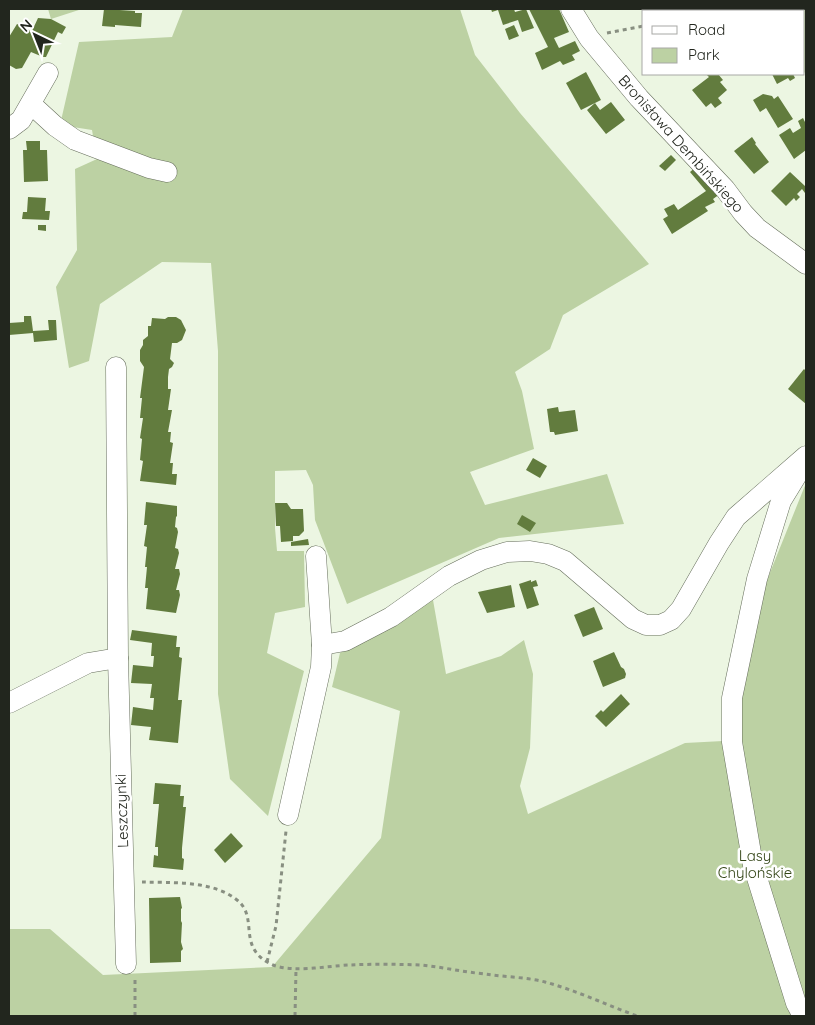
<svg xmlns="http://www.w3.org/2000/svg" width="815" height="1025" font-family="Quicksand,sans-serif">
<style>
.green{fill:#bcd1a3}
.building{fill:#627c3e}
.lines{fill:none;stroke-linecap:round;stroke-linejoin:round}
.minor-casing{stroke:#666e5c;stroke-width:21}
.path{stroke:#888f81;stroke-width:3;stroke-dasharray:4 4;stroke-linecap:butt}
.minor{stroke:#fff;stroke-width:20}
.labels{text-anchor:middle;stroke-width:5;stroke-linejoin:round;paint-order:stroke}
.street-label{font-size:15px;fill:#22261e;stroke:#fff}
.park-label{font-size:15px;fill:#324415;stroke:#fff}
</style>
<rect width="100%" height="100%" fill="#ecf6e2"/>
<g class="green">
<polygon points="48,9 82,9 51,19"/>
<polygon points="183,9 460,9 475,55 520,113 649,264 563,315 550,349 515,372 522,391 534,449 470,472 485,505 607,474 624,524 499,538 347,604 315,520 313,485 306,470 275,471 275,528 277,551 304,551 305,607 275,613 267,653 304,671 268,816 230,779 218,694 218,351 211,263 162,262 100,304 89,361 69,368 56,287 77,250 75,169 97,159 92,130 60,125 79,42 172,37"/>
<polygon points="769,9 806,9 806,71 804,73 804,11 770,11"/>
<polygon points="806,483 806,1016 9,1016 9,929 50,929 103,975 272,967 381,838 400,711 332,687 340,653 433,600 446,674 501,656 524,640 533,674 530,748 520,786 528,814 685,743 723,741 737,691 755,610"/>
</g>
<g class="building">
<polygon points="104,9 135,11 135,13 142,13 141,27 115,25 115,27 102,26"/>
<polygon points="491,9 514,9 515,12 526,9 534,28 522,32 518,20 503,25 498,10 492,12"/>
<polygon points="529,9 559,9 569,32 554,38 559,48 575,41 580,51 572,55 575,60 563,65 560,61 542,70 535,53 548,47"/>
<polygon points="38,18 51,19 66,27 62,34 58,32 46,57 43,57 31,52 22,68 16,69 9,65 9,37 17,24 32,31"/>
<polygon points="514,25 519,36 509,40 505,29"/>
<polygon points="586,72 601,100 581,110 566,83"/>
<polygon points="706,74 718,74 723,80 720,82 727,90 718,98 722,103 715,108 711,103 706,107 692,90 709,77"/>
<polygon points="772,74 793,74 795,78 790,81 788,78 777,84"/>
<polygon points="763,94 772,96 774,99 778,96 793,119 778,128 766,108 760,112 753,100"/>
<polygon points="611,102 625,120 606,134 587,110 595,103 600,110"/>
<polygon points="803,118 806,124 806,150 794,159 779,135 790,128 793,133 801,128 798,121"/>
<polygon points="752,137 756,143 755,144 769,162 754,174 734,151"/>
<polygon points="26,141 40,141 40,150 47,150 48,181 24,182 23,150 27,150"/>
<polygon points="671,155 676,160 665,171 659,166"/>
<polygon points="697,166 720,194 713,199 715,202 705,207 708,211 672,234 663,219 668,216 664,209 674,204 678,210 706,191 690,172"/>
<polygon points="790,172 805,186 806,191 805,193 802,189 797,194 800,197 796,201 794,198 786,206 771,191"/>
<polygon points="28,197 46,198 45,211 50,211 49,220 22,219 23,212 27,212"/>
<polygon points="38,225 46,225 46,231 38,230"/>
<polygon points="24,316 31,316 33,331 49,330 48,320 56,320 57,340 34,342 33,333 9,335 9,323 24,322"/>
<polygon points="168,317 176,317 181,320 186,330 182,340 177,343 172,343 170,359 174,363 172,367 169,369 168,377 168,389 171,389 168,410 172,410 168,432 171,432 170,442 173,443 170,463 173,463 172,474 177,474 176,485 140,481 143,461 140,460 142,439 140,438 143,418 140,418 142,398 140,398 144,367 140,361 140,350 143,345 143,340 148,336 148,326 151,326 152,318 165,319"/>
<polygon points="804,369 806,371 806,404 788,389"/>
<polygon points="558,407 559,412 575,410 578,431 555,435 554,432 550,432 547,409"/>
<polygon points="533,458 547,466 540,478 526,470"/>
<polygon points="146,502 177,506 177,516 176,517 175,527 177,528 178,532 175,548 178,549 179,553 175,569 179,569 180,574 176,590 179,590 180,595 176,613 146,609 148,588 145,588 147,567 145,567 147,547 144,546 147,525 144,525"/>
<polygon points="275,503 287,503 291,509 303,509 304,531 299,536 293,536 293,541 281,542 280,526 276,526"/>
<polygon points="522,515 536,523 530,532 517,524"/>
<polygon points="308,539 309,545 291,546 291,542"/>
<polygon points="531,580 531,582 536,580 538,586 533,587 539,605 527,609 519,584"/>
<polygon points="511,585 515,607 487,613 478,592"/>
<polygon points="594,607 603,629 583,637 574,615"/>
<polygon points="132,630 177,636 176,647 180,647 179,657 182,658 178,700 182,700 178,743 149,740 151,727 131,725 133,707 153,710 154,698 150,698 152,684 131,683 133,665 153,667 154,656 151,656 152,643 130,640"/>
<polygon points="614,652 621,667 624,669 626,674 625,678 603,687 593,661"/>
<polygon points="621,694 630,704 606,727 595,716 601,710 603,712"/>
<polygon points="155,783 181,785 180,796 184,796 183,807 186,807 182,848 182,858 184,859 183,870 153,867 154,855 158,856 158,847 155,847 159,804 153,804"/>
<polygon points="231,833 243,846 225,863 214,850"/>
<polygon points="180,897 182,908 181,909 181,921 182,923 181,942 183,949 181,951 181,962 150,963 149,898"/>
</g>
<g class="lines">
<g class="minor-casing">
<g id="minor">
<polyline points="571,9 589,38 639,98 725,189 743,213 757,228 806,264"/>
<polyline points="31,104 55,126 75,140 149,168 167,172"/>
<polyline points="9,129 21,120 48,73"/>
<polyline points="116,367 118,658 126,964"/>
<polyline points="803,465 781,501 757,579 732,698 732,742 753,865 796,1003 803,1016"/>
<polyline points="322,645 345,641 391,617 449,576 481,560 507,552 530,551 548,554 565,561 633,619 646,625 660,625 671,620 681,609 719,543 736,517 806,456"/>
<polyline points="9,703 88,663 118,658"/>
<polyline points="288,815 321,667 322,645 316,556"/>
</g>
</g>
<g class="path">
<polyline points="607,33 644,26"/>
<path d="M142 882C172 883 212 880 237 900 260 918 235 948 273 965 293 973 327 966 349 965 372 964 397 964 421 965 442 967 463 972 485 974 504 977 526 977 545 982 575 990 607 1005 637 1016"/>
<polyline points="267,962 276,926 286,831"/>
<polyline points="135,1016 135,979"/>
<polyline points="295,1016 296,969"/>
</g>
<use href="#minor" class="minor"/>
</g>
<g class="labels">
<g class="street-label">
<text transform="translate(681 144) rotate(48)" y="5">Bronisława Dembińskiego</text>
<text transform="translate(122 811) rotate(-92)" y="5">Leszczynki</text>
</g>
<g class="park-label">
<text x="755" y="861">Lasy<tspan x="755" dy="17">Chylońskie</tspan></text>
</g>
</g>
<rect width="815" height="1025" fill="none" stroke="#22261e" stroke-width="20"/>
<rect x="642" y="10" width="162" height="65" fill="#ffffff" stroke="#a7a8a5"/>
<rect x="652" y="26" width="25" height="8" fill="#ffffff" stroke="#a7a8a5"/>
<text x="688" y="35" font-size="15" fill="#22261e">Road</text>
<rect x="652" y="48" width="25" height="15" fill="#bcd1a3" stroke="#a7a8a5"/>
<text x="688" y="60" font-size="15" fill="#22261e">Park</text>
<g transform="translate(35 35) rotate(317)" stroke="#ffffff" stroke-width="4" paint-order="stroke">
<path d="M0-4L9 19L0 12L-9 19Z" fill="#22261e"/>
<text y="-8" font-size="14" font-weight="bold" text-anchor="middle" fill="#22261e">N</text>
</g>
</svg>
